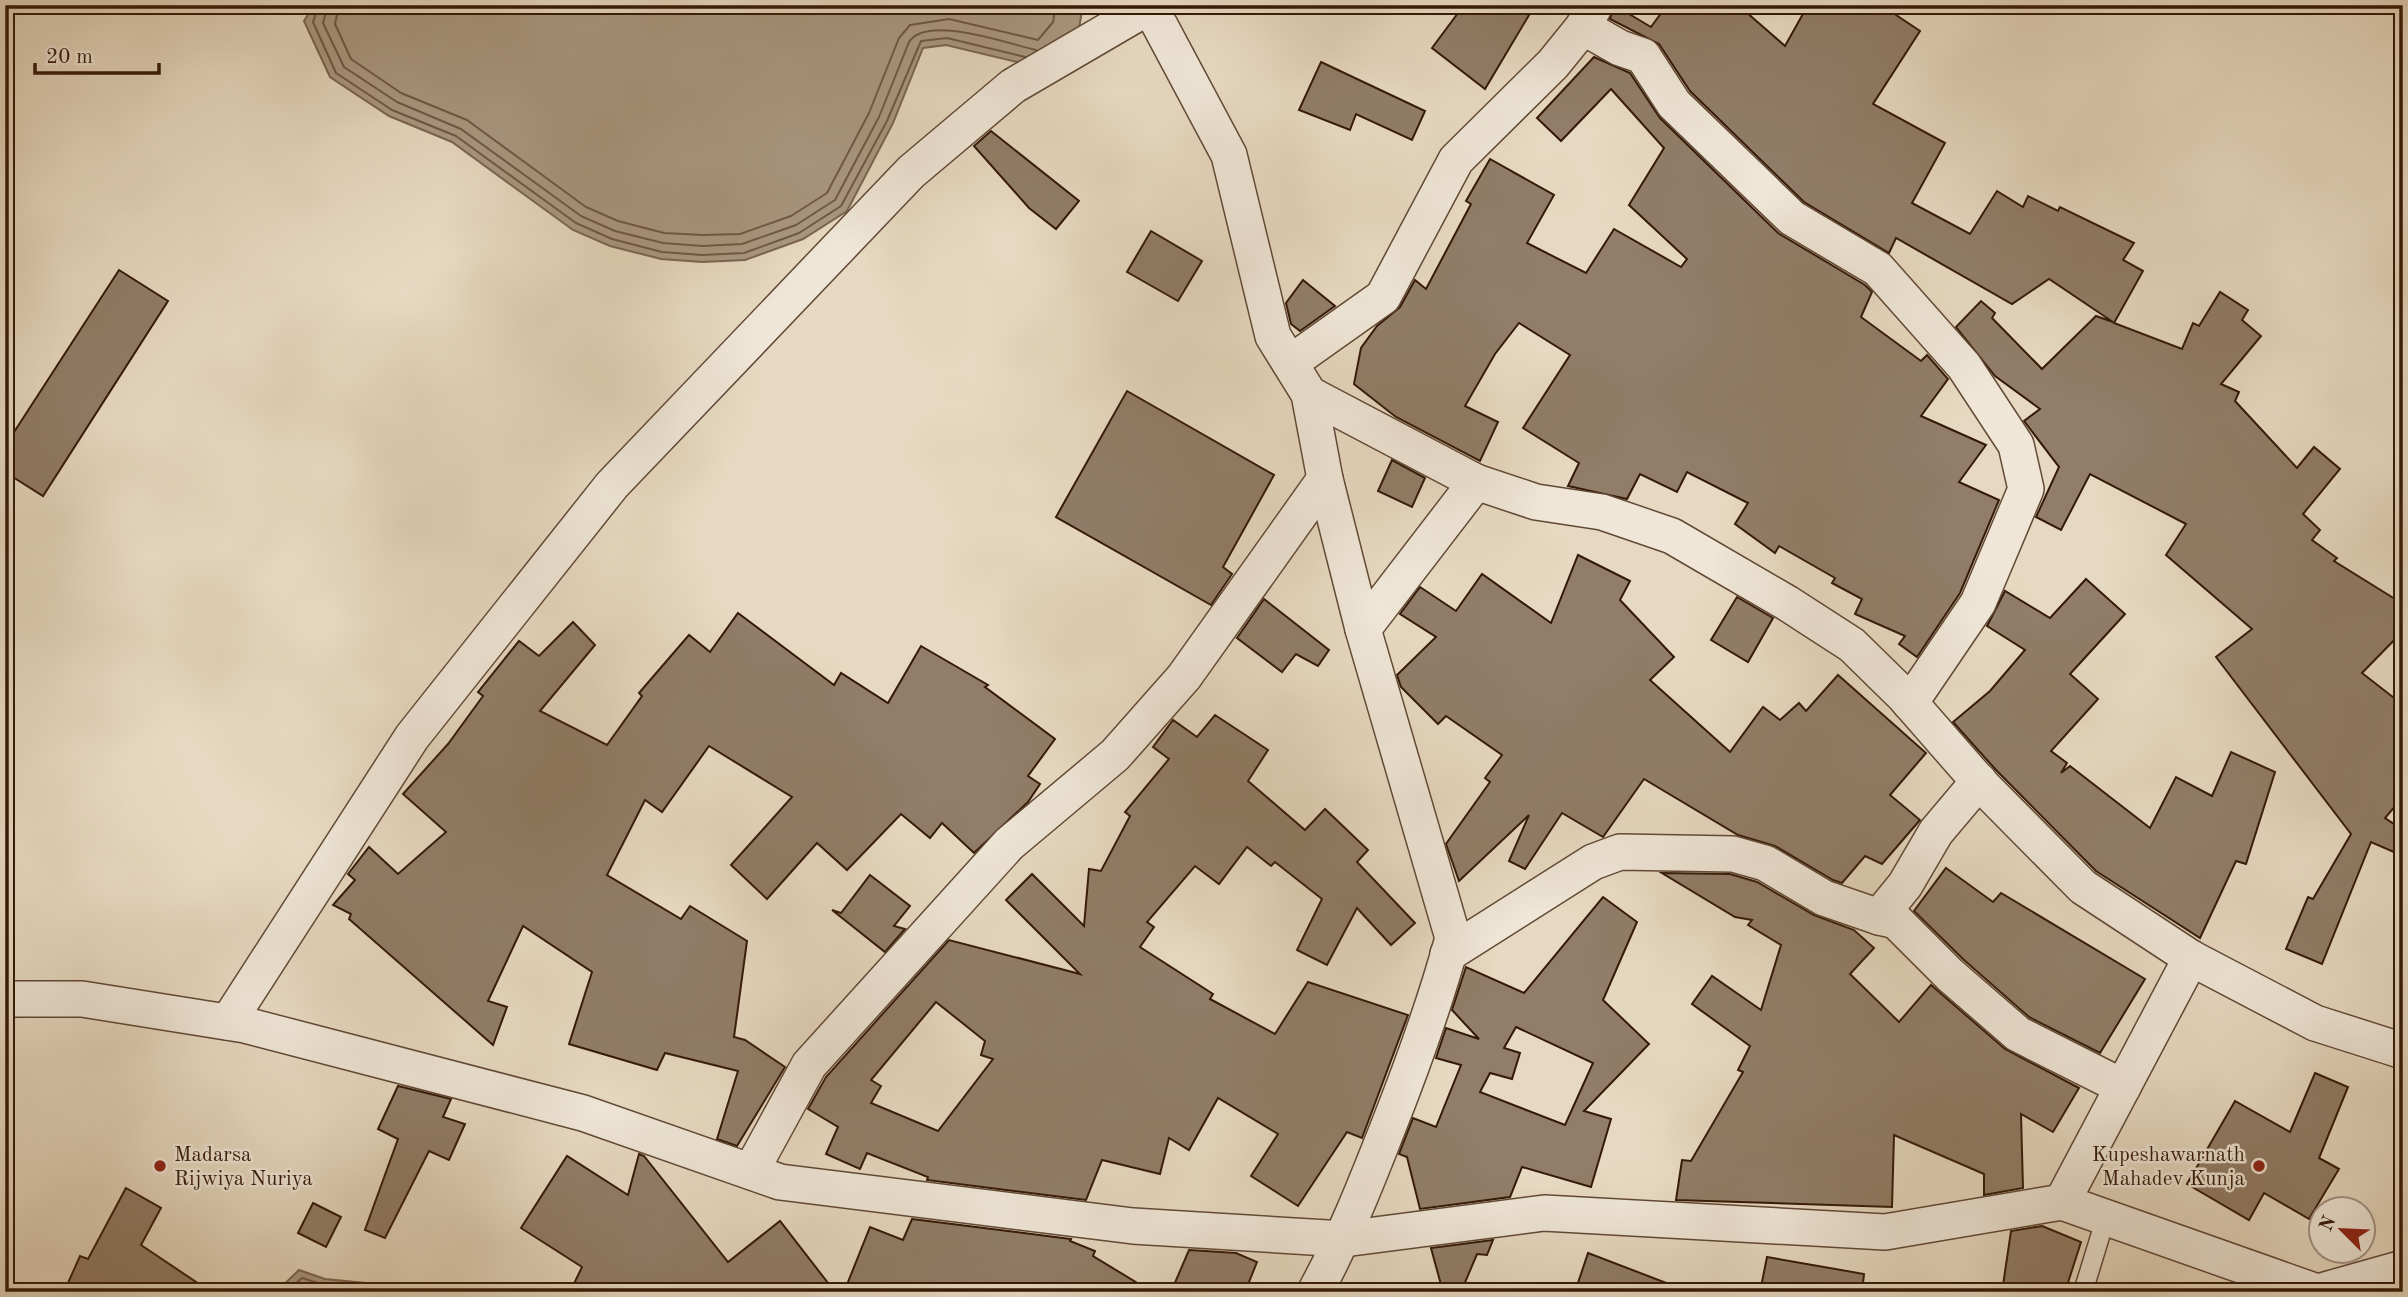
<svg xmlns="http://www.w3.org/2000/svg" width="2408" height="1297" font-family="'Old Standard TT',serif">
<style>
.water{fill:#aa9882;stroke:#7b6551;stroke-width:2}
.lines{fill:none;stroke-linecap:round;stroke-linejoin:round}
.shore{stroke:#6f5845;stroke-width:2}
.building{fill:#917d68;stroke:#341908;stroke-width:2;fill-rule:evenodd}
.lane-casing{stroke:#614936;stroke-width:21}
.street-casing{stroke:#614936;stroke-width:38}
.lane{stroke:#efe6d7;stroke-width:18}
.street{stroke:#efe6d7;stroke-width:35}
.poi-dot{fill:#8f2418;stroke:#efe6d7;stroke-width:2.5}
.labels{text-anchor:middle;stroke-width:5;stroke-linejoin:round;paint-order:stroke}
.poi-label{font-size:21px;fill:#341908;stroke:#efe6d7;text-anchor:start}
</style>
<rect width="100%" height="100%" fill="#e7d9c1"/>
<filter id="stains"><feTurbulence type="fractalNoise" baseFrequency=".00286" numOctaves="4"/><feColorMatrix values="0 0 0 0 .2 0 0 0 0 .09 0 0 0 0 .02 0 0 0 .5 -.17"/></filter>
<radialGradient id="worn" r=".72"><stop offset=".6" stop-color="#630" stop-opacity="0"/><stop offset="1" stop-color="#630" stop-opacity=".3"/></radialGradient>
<g class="water">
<polygon points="314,5 1083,5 1078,34 1038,67 946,45 923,48 893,123 847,211 803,239 745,260 702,262 661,259 610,246 573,230 452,142 389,116 330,77 304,21"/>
<polygon points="299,1270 325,1279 396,1286 408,1292 276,1292"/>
</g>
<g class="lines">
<g class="shore">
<polyline points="319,5 313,22 336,73 392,110 456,136 576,223 612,239 662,252 702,255 744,253 799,233 841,206 887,121 921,41 947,38 1025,57"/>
<path d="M328 5 323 23 344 67 397 102 461 129 581 216 615 231 663 243 702 246 742 244 796 225 835 200 879 117 909 42C927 14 1008 44 1036 50"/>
<polyline points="339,5 335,24 351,59 401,93 467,120 586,207 618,221 664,233 703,235 740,234 791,216 827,193 869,113 899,38 910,25 949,19 1038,40 1053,22 1056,5"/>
<polyline points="286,1292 302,1278 324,1285 384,1292"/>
</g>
</g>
<g class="building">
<polygon points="1464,5 1535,5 1485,89 1432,48"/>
<polygon points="1614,5 1651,27 1667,5 1738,5 1785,46 1808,5 1881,5 1920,31 1873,104 1945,143 1912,203 1970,234 1997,191 2023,207 2028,196 2058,211 2060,207 2134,243 2123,260 2143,271 2114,323 2182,349 2193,323 2199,326 2220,292 2248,310 2242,320 2261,336 2221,384 2239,392 2235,401 2297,468 2314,447 2340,469 2303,514 2320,530 2312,540 2337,558 2334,561 2403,604 2403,631 2362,673 2403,705 2403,797 2385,818 2403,830 2403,856 2371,842 2322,964 2286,949 2308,897 2313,899 2351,834 2216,657 2252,629 2166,555 2186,524 2090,474 2061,530 2036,517 2059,467 2024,421 2040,409 1995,376 1956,327 1981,301 1995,313 1992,318 2042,369 2096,316 2113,322 2049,279 2012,304 1896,238 1889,253 1804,202 1690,91 1659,44 1610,19"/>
<polygon points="1594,57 1630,73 1660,118 1778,233 1865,285 1872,292 1861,317 1921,361 1927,355 1948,379 1921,416 1986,445 1959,482 1999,500 1960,593 1917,657 1899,644 1905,636 1855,614 1862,599 1832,583 1835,578 1779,546 1775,553 1735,524 1748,503 1687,472 1677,492 1640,474 1627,499 1568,486 1579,463 1523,428 1570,355 1519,323 1495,354 1465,406 1498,422 1480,461 1396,417 1354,384 1361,348 1377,326 1400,307 1415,280 1426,289 1471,204 1466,201 1490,159 1554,195 1527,243 1586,273 1614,229 1681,267 1687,259 1629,205 1664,148 1611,89 1561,141 1537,118"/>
<polygon points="1321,62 1425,111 1412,140 1356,114 1350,130 1299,110"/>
<polygon points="991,131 1079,201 1056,229 1029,208 974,146"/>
<polygon points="1151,231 1202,261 1178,301 1127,272"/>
<polygon points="119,270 168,301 43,496 5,472 5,446"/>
<polygon points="1303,280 1335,306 1300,331 1291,324 1286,303"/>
<polygon points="1127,391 1274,475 1223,567 1232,574 1211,605 1056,517"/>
<polygon points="1392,460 1425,478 1412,507 1378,491"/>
<polygon points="1578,555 1630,581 1620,600 1674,657 1650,680 1730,752 1763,707 1780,720 1799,703 1806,711 1838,675 1926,753 1890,795 1920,820 1882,864 1865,856 1842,883 1833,880 1775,846 1738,835 1644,779 1603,837 1562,813 1525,869 1509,861 1529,815 1459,881 1446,844 1490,782 1485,778 1502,755 1446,716 1438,724 1401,687 1397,675 1436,637 1400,614 1420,587 1456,611 1482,574 1551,623"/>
<polygon points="2086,579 2125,614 2070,674 2098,699 2051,751 2067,763 2061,773 2070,766 2150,828 2176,777 2212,796 2231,752 2275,772 2246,864 2236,861 2200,938 2096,871 1996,770 1953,722 1990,691 2025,650 1987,626 2005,591 2050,618"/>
<polygon points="1737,597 1773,618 1748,662 1711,640"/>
<polygon points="1264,599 1329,650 1318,666 1296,654 1282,672 1237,638"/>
<polygon points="738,613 834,685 841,673 888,703 921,646 988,685 985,687 1055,739 1028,776 1040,784 1028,802 974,853 942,823 930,838 901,814 847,870 817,843 767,899 731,865 792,797 709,746 662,812 645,800 607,875 681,919 690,906 747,941 734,1037 745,1040 785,1067 737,1146 717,1139 738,1071 665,1053 657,1070 569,1044 592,972 523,926 488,1001 507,1007 493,1045 349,919 351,914 333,905 355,880 348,874 369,847 398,874 446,832 403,794 448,744 483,696 478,692 519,641 539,656 573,622 595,645 540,711 607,745 642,696 639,693 689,635 710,652"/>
<path d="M1215 715 1268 750 1248 781 1305 830 1325 809 1368 850 1357 862 1415 923 1391 945 1357 908 1327 965 1297 950 1322 899 1275 862 1271 866 1247 847 1219 884 1195 866 1147 922 1154 927 1140 947 1213 994 1210 999 1275 1034 1308 982 1408 1015 1362 1138 1347 1132 1298 1206 1251 1176 1278 1134 1218 1098 1189 1150 1169 1138 1160 1174 1102 1160 1086 1200 927 1180 928 1177 867 1153 860 1169 826 1154 838 1127 808 1109 826 1077 949 940 1080 974 1006 900 1032 874 1084 926 1089 869 1101 871 1130 816 1125 812 1169 759 1153 747 1173 720 1197 737ZM936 1002 985 1041 981 1055 993 1059 938 1131 871 1103 881 1086 871 1080Z"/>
<polygon points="1946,868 1993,902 2001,893 2145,979 2100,1053 2029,1017 1964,960 1914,911"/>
<polygon points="1662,873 1730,874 1757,882 1814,915 1854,930 1874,948 1850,974 1899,1022 1931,985 2005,1049 2079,1088 2053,1132 2021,1114 2023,1188 1984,1195 1984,1174 1894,1135 1892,1207 1676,1200 1682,1160 1691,1161 1743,1072 1738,1070 1750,1046 1692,1004 1712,976 1761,1010 1781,945 1748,925 1752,920 1735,917"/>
<polygon points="870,875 910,906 894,926 905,929 885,952 832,910 841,913"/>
<path d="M1603 897 1637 922 1603 1000 1649 1044 1584 1111 1611 1119 1591 1187 1522 1167 1510 1197 1420 1209 1407 1157 1399 1154 1413 1118 1436 1127 1461 1065 1436 1058 1446 1028 1479 1039 1452 1010 1466 967 1524 993ZM1516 1027 1593 1063 1565 1125 1480 1092 1490 1073 1512 1079 1520 1053 1504 1048Z"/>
<polygon points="2315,1073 2348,1087 2319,1158 2339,1169 2309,1219 2264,1193 2249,1220 2187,1184 2235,1101 2290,1132"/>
<polygon points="398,1086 451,1099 443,1117 465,1124 449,1160 429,1151 385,1238 365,1230 398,1139 378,1129"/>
<polygon points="639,1154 644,1156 728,1262 780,1221 835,1292 570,1292 582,1267 521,1228 567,1156 628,1195"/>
<polygon points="126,1188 161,1208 141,1245 211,1292 64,1292 80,1256 88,1259"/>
<polygon points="313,1203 341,1217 326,1247 298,1233"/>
<polygon points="912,1219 1071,1239 1070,1241 1095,1251 1093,1256 1152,1292 844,1292 870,1227 903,1240"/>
<polygon points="2042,1226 2081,1242 2065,1292 2002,1292 2011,1231"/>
<polygon points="1493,1240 1487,1255 1477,1254 1461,1292 1443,1292 1431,1248"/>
<polygon points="1189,1250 1236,1253 1257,1262 1245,1292 1171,1292"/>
<polygon points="1588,1253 1682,1289 1682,1292 1603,1292 1578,1283"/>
<polygon points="1767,1257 1864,1274 1862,1292 1760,1292"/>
</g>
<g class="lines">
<g class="lane-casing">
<polyline id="lane" points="2083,1292 2106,1217"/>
</g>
<g class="street-casing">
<g id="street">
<path d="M1149 5 1229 155 1273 336 1309 394 1325 479 1363 629 1453 938C1435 1004 1412 1067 1387 1130 1365 1186 1344 1239 1315 1292"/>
<polyline points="1583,27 1620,48 1643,56 1674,104 1792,218 1878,269 1964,366 2016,445 2026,489 1978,603 1910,703"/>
<polyline points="1290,363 1383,297 1456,160 1553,64 1583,27 1594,7"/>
<polyline points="1309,394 1476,482 1536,502 1602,512 1672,536 1787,603 1852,645 1904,696 1981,784 2083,887 2191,958 2315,1023 2403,1051"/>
<polyline points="1363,629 1476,482"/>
<polyline points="1879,917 1896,921 1950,975 2018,1034 2123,1087"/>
<polyline points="1448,954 1593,862 1620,852 1733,854 1765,863 1824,898 1879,917 1905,885 1936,832 1979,781"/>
<polyline points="5,999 82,999 245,1025 583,1113 780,1182 1133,1226 1344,1239 1544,1213 1885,1232 2062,1202 2317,1292"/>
<polyline points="228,1022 412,737 612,485 911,172 1013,86 1150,6"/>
<polyline points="751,1171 809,1065 1009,844 1115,755 1184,677 1325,479"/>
<polyline points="2062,1202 2191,958"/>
<polyline points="2318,1292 2403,1268"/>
</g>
</g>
<use href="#lane" class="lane"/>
<use href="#street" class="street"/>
</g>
<g class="poi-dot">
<circle cx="160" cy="1166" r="7"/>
<circle cx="2259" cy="1166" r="7"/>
</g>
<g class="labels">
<g class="poi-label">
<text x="174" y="1161">Madarsa<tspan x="174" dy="24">Rijwiya Nuriya</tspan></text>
<text x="2245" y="1161" text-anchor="end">Kupeshawarnath<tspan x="2245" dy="24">Mahadev Kunja</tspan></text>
</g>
</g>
<rect width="2408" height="1297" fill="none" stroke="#e7d9c1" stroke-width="28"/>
<rect x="7" y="7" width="2394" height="1283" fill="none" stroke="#341908" stroke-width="3.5"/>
<rect x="14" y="14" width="2380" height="1269" fill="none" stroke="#341908" stroke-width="2"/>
<g transform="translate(2342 1230) rotate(294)"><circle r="33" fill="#efe6d7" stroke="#a49484" stroke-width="2"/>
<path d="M0-5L12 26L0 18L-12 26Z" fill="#8f2418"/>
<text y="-10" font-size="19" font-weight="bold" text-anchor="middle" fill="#341908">N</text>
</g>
<path d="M35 63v10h124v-10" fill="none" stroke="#341908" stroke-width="3.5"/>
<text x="46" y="63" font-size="21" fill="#341908" stroke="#efe6d7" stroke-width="5" paint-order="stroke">20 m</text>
<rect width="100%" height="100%" filter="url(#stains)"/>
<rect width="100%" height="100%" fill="url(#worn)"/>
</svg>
